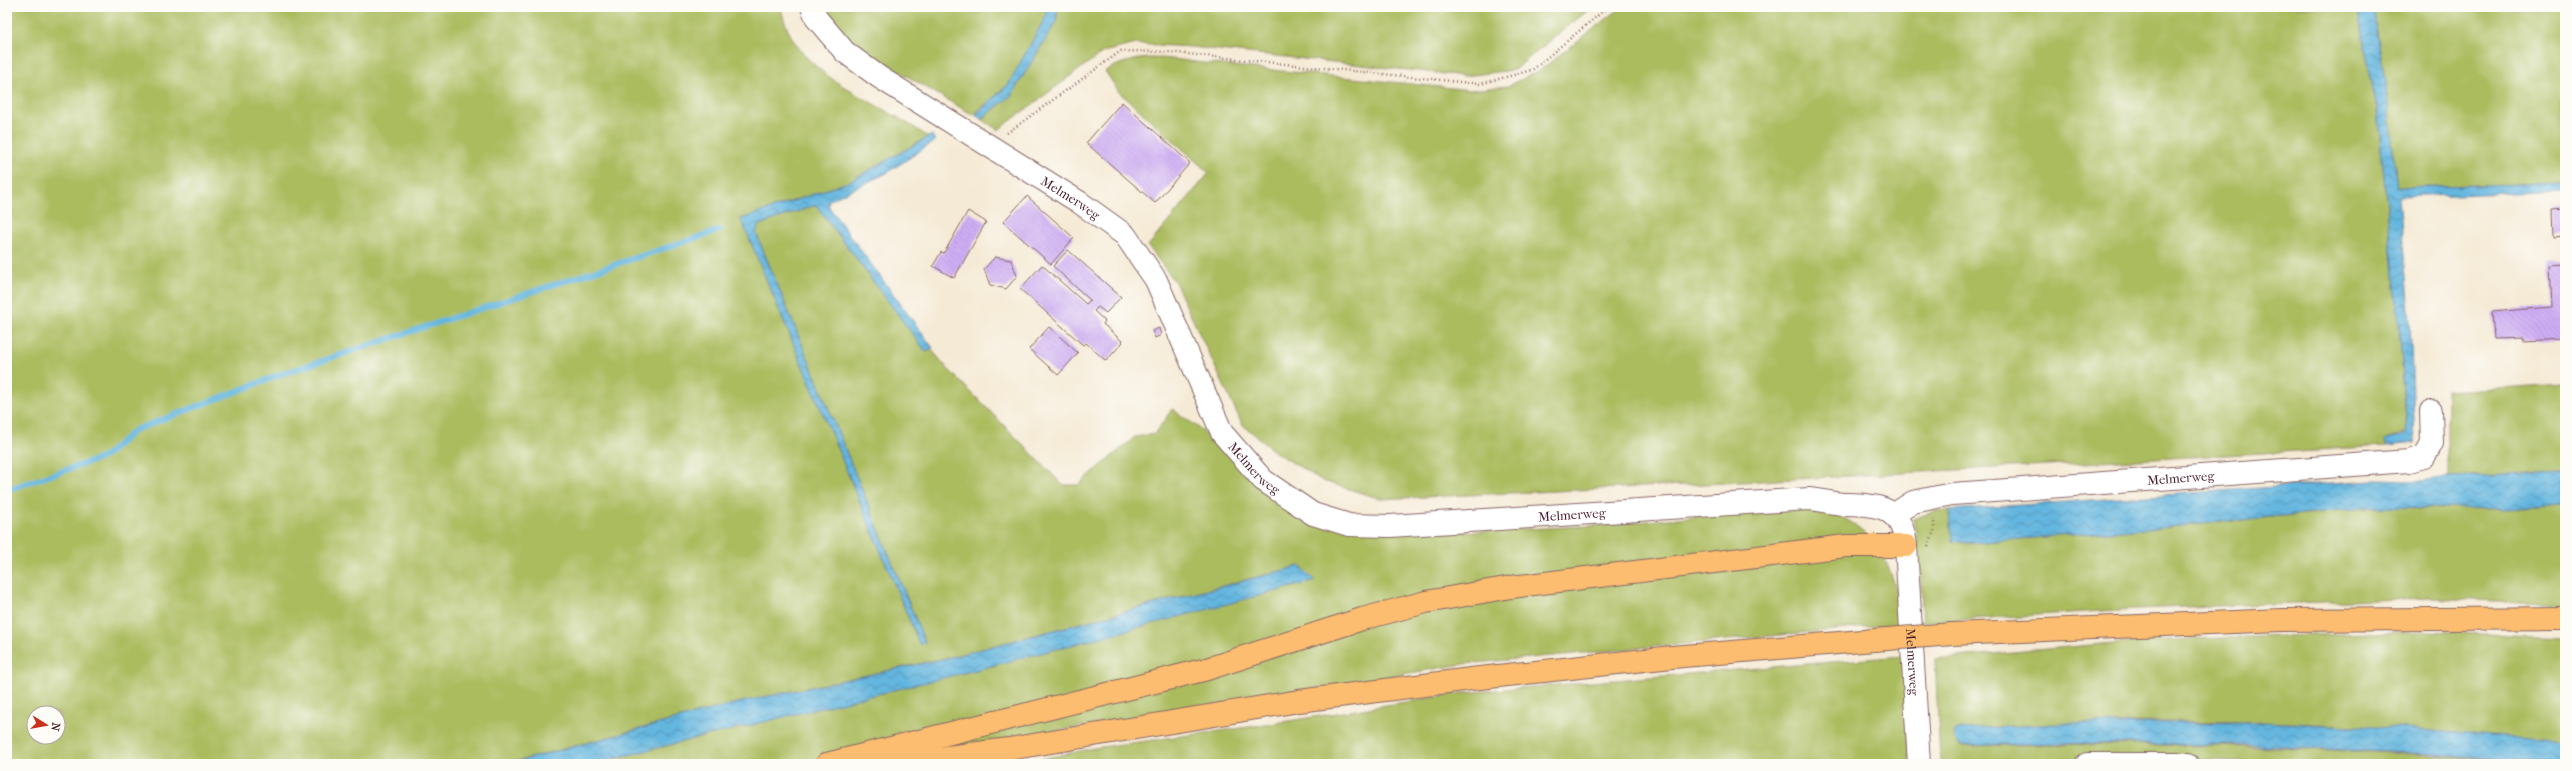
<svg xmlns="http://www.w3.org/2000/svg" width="2572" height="771" font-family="'IM FELL French Canon',serif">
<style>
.green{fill:#abbc5f;stroke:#7a6e45;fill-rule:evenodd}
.water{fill:url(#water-waves);stroke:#566a85}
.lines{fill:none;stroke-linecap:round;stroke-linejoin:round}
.stream{stroke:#63b6df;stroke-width:6}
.building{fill:url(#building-back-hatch)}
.minor-casing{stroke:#866666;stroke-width:24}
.tertiary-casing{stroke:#866666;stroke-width:24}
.trunk-casing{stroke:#866666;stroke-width:24}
.path{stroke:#866666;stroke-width:2.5;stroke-dasharray:1 3;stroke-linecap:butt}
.minor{stroke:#fff;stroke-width:22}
.tertiary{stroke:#fff;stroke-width:22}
.trunk{stroke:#fcbd6f;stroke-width:22}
.trunk-bridge-casing{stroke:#866666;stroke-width:24;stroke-linecap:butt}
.trunk-bridge{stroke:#fcbd6f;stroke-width:22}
.labels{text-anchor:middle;stroke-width:3;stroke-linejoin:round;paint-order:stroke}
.street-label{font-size:13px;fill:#4a1f2b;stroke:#fdfcf7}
</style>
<defs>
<pattern id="water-waves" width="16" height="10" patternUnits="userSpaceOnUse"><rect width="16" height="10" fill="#63b6df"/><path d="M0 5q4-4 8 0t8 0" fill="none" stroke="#5493b5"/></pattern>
<pattern id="building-back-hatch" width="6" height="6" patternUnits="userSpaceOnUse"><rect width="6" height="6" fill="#ceadf4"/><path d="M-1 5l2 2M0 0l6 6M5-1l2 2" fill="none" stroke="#b294d1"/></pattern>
</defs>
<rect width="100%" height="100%" fill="#fdfcf7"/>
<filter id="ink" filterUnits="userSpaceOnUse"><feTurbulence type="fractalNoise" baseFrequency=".025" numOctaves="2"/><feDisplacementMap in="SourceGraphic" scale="8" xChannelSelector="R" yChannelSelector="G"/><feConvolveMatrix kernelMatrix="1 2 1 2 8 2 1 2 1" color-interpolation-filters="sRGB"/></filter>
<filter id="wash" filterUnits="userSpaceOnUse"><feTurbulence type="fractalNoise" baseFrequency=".012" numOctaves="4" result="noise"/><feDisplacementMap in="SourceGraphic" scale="16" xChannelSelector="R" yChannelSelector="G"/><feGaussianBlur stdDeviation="0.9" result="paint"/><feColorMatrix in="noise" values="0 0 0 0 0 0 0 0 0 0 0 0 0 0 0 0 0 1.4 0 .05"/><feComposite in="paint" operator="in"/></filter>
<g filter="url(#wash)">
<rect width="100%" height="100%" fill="#f5ead5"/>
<g class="green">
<path d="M7 7H781C793 78 878 99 928 137L848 182 741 219 920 645 925 642 756 233 758 225 816 205 926 352 931 349 947 368 1063 485H1078L1135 437 1155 434 1172 409 1209 435 1291 510 1463 532 1608 525 1798 506C1867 511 1897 560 1901 624L1464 664 879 760 831 764H592L1315 581 1299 566 947 658 737 703 508 764H7ZM34 713H58V737H34Z"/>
<polygon points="824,7 1047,7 1045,18 1008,85 973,115 866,52 846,35"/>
<polygon points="1058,7 1592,7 1514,70 1465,76 1191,47 1136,44 1103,52 998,130 981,119 1011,96 1056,22"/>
<path d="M1622 7H2357L2377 109 2399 322 2407 433 2385 439 2387 446 1707 484 1381 499 1323 481 1275 452 1242 424 1175 282 1148 246 1209 173 1119 92 1105 71C1139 52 1166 58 1203 63L1471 90 1508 86 1540 70Z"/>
<polygon points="2373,7 2565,7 2565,183 2397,187 2386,87"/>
<polygon points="2565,384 2565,473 2447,477 2447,391"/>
<polygon points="2565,505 2565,604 2430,598 2134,609 1923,622 1919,553 1913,519 1936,511 1950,510 1952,541 1970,543 2169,527 2374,507 2505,509"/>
<path d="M2430 631 2565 636V742C2473 737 2381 726 2289 723 2180 719 2069 724 1960 729L1954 733 1960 746C2161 741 2362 749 2563 764H2335L2130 758H2092L2053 764H1945L1940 761 1935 659 2136 641Z"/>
<polygon points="1903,656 1910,764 1018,764 1094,748 1270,724 1460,693"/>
</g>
<g class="water">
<polygon points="1047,7 1058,7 1056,22 1011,96 981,119 975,115 1008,85 1045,18"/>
<polygon points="2357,7 2373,7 2386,87 2397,187 2565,183 2565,191 2399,197 2410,322 2415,443 2387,446 2384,439 2403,436 2407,433 2399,322 2377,109"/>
<polygon points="932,135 935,141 885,174 828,201 829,207 933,348 926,352 816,205 759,225 756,233 925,642 920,645 741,219 848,182"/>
<polygon points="2565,473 2565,505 2505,509 2374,507 2169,527 1970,543 1952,541 1950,510 2373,480 2420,481 2447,477"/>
<polygon points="1300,566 1315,581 988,667 592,764 508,764 737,703 947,658"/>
<polygon points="2261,722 2396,728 2565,742 2565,764 2434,754 2258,746 2057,743 1960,746 1955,740 1954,732 1960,729 2056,724"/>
</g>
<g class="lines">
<polyline class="stream" points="7,490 104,457 135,430 282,374 720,230"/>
</g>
<g id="blocks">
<g class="building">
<polygon points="1122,102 1190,163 1155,203 1086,143"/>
<polygon points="1027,196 1074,238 1051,264 1003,222"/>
<polygon points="2565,207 2565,236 2554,237 2553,208"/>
<polygon points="968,211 986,222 954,278 933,266 941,252 944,253"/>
<polygon points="1068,250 1121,297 1106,313 1098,307 1094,311 1105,321 1103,324 1123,342 1106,361 1086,343 1083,345 1020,289 1042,265 1086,304 1090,300 1053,266"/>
<polygon points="995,257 1011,260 1017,276 1006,289 990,285 984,269"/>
<polygon points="2565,265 2565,339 2522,341 2522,338 2494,339 2492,312 2551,307 2549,266"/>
<polygon points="1049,327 1078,353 1058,375 1029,349"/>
<polygon points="1159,328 1161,335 1155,338 1152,331"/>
</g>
</g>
</g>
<g filter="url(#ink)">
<use href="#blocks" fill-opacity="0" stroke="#866666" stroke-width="1"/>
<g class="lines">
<g class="minor-casing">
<g id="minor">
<path id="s1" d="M812 7 817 19 845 52 879 77 1079 202 1125 235 1156 280 1222 433 1263 480 1313 514 1349 525 1390 526 1809 499C1821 500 1832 503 1843 504 1876 505 1902 504 1906 546"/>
<path id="s2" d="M1893 515 1913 502 1952 494 2409 461 2424 457 2432 443 2431 411"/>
<polyline points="2087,764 2188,764"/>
</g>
</g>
<g class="tertiary-casing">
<g id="tertiary">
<path id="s3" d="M1906 546 1919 764"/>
</g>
</g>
<g class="trunk-casing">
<g id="trunk">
<polyline points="1953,634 2281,620 2565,618"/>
<polyline points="827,764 1207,669 1362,619 1426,602 1511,587 1846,546 1906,546"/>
<polyline points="894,764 1009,749 1299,701 1471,679 1672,657 1874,640"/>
</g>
</g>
<g class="path">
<polyline points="1007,133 1121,51 1168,52 1480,84 1532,70 1608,7"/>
<polyline points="1928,546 1934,531 1934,519"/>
</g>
<use href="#minor" class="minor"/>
<use href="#tertiary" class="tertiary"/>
<use href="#trunk" class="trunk"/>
<g class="trunk-bridge-casing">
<polyline id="trunk-bridge" points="1874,640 1953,634"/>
</g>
<use href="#trunk-bridge" class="trunk-bridge"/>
</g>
</g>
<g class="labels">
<g class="street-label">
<text dy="5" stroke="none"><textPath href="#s1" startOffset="325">Melmerweg</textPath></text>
<text dy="5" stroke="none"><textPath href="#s1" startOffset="660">Melmerweg</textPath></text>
<text dy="5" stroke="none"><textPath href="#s2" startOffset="293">Melmerweg</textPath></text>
<text dy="5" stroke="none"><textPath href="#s1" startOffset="996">Melmerweg</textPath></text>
<text dy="5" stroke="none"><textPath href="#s3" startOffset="116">Melmerweg</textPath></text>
</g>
</g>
<rect width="2572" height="771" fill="none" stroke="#fdfcf7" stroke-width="24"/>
<g transform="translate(46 725) rotate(101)"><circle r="19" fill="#fdfcf7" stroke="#b5a4a5"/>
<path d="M0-3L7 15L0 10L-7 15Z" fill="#c8321e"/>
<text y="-6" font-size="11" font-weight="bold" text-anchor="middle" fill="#4a1f2b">N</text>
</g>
</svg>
